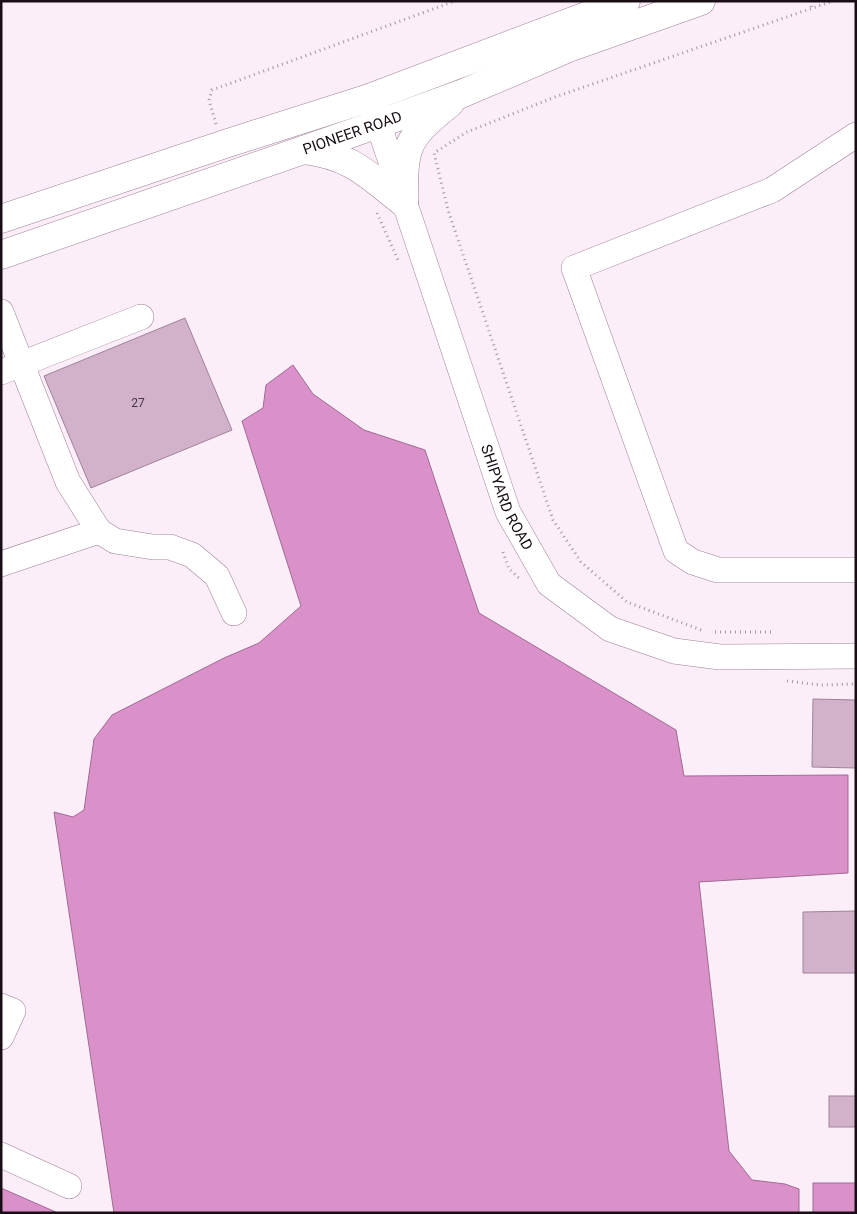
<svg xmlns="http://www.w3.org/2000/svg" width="857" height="1214" font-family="Roboto,sans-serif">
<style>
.water{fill:#da91ca;stroke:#a06a94}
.building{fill:#d2b2ca;stroke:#a08299}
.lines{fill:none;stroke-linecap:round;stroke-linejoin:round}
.minor-casing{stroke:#9e8097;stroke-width:26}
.major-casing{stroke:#9e8097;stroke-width:29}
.path{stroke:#a2959f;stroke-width:3;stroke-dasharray:1 4;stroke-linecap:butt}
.minor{stroke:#fff;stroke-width:25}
.major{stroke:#fff;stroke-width:28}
.labels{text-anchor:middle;stroke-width:4;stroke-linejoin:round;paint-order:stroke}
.number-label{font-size:12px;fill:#473743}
.street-label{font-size:15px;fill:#190e16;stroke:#fbeef8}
</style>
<rect width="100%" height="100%" fill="#fbeef8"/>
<g class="water">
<polygon points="293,365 313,394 364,430 425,450 479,613 676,730 684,776 848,775 848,873 699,882 729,1151 752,1180 785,1184 799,1189 799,1213 114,1213 54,812 73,817 84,810 94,739 112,715 224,658 259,643 301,606 242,421 263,408 266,385"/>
<rect x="813" y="1183" width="43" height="30"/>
<polygon points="1,1188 58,1213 1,1213"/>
</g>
<g class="building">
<polygon points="185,318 232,430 91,488 44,376"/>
<polygon points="813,699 856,700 856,768 812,767"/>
<polygon points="856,911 856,973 803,973 803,912"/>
<rect x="829" y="1096" width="27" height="31"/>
</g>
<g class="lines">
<g class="minor-casing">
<g id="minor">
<path id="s1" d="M372 105 508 512 549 584 610 629 674 651 720 657 856 656"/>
<polyline points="856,135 772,190 574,268 676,551 693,562 718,570 856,570"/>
<polyline points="1,312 68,482 99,531 115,541 153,547 170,547 192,555 217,576 234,613"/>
<polyline points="1,372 141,317"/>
<polyline points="1,564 99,531"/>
<polyline points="1,1006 13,1011 1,1037"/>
<polyline points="1,1155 69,1186"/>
</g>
</g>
<g class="major-casing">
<g id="major">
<path d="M305 150C352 156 368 175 404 203"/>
<path d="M404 203C404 146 404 140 450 103"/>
<polyline points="1,219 228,143 369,98 626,1"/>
<path id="s2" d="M1 255 378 124 461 94 571 47 701 1"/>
</g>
</g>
<g class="path">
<polyline points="810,1 812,9"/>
<polyline points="216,124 209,100 212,90 455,1"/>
<polyline points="377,213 398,260"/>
<polyline points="503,552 509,569 519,578"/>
<polyline points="701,630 627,602 581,562 553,520 448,210 434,153 467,132 555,97 833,1"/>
<polyline points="715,632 774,632"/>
<polyline points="787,681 820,685 856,684"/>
</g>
<use href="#minor" class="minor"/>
<use href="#major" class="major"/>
</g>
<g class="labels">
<g class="number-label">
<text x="138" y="407">27</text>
</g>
<g class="street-label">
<text dy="5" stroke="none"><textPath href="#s2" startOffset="372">PIONEER ROAD</textPath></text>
<text dy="5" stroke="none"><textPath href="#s1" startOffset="415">SHIPYARD ROAD</textPath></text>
</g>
</g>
<rect width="857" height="1214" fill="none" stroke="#190e16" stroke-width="5"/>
</svg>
